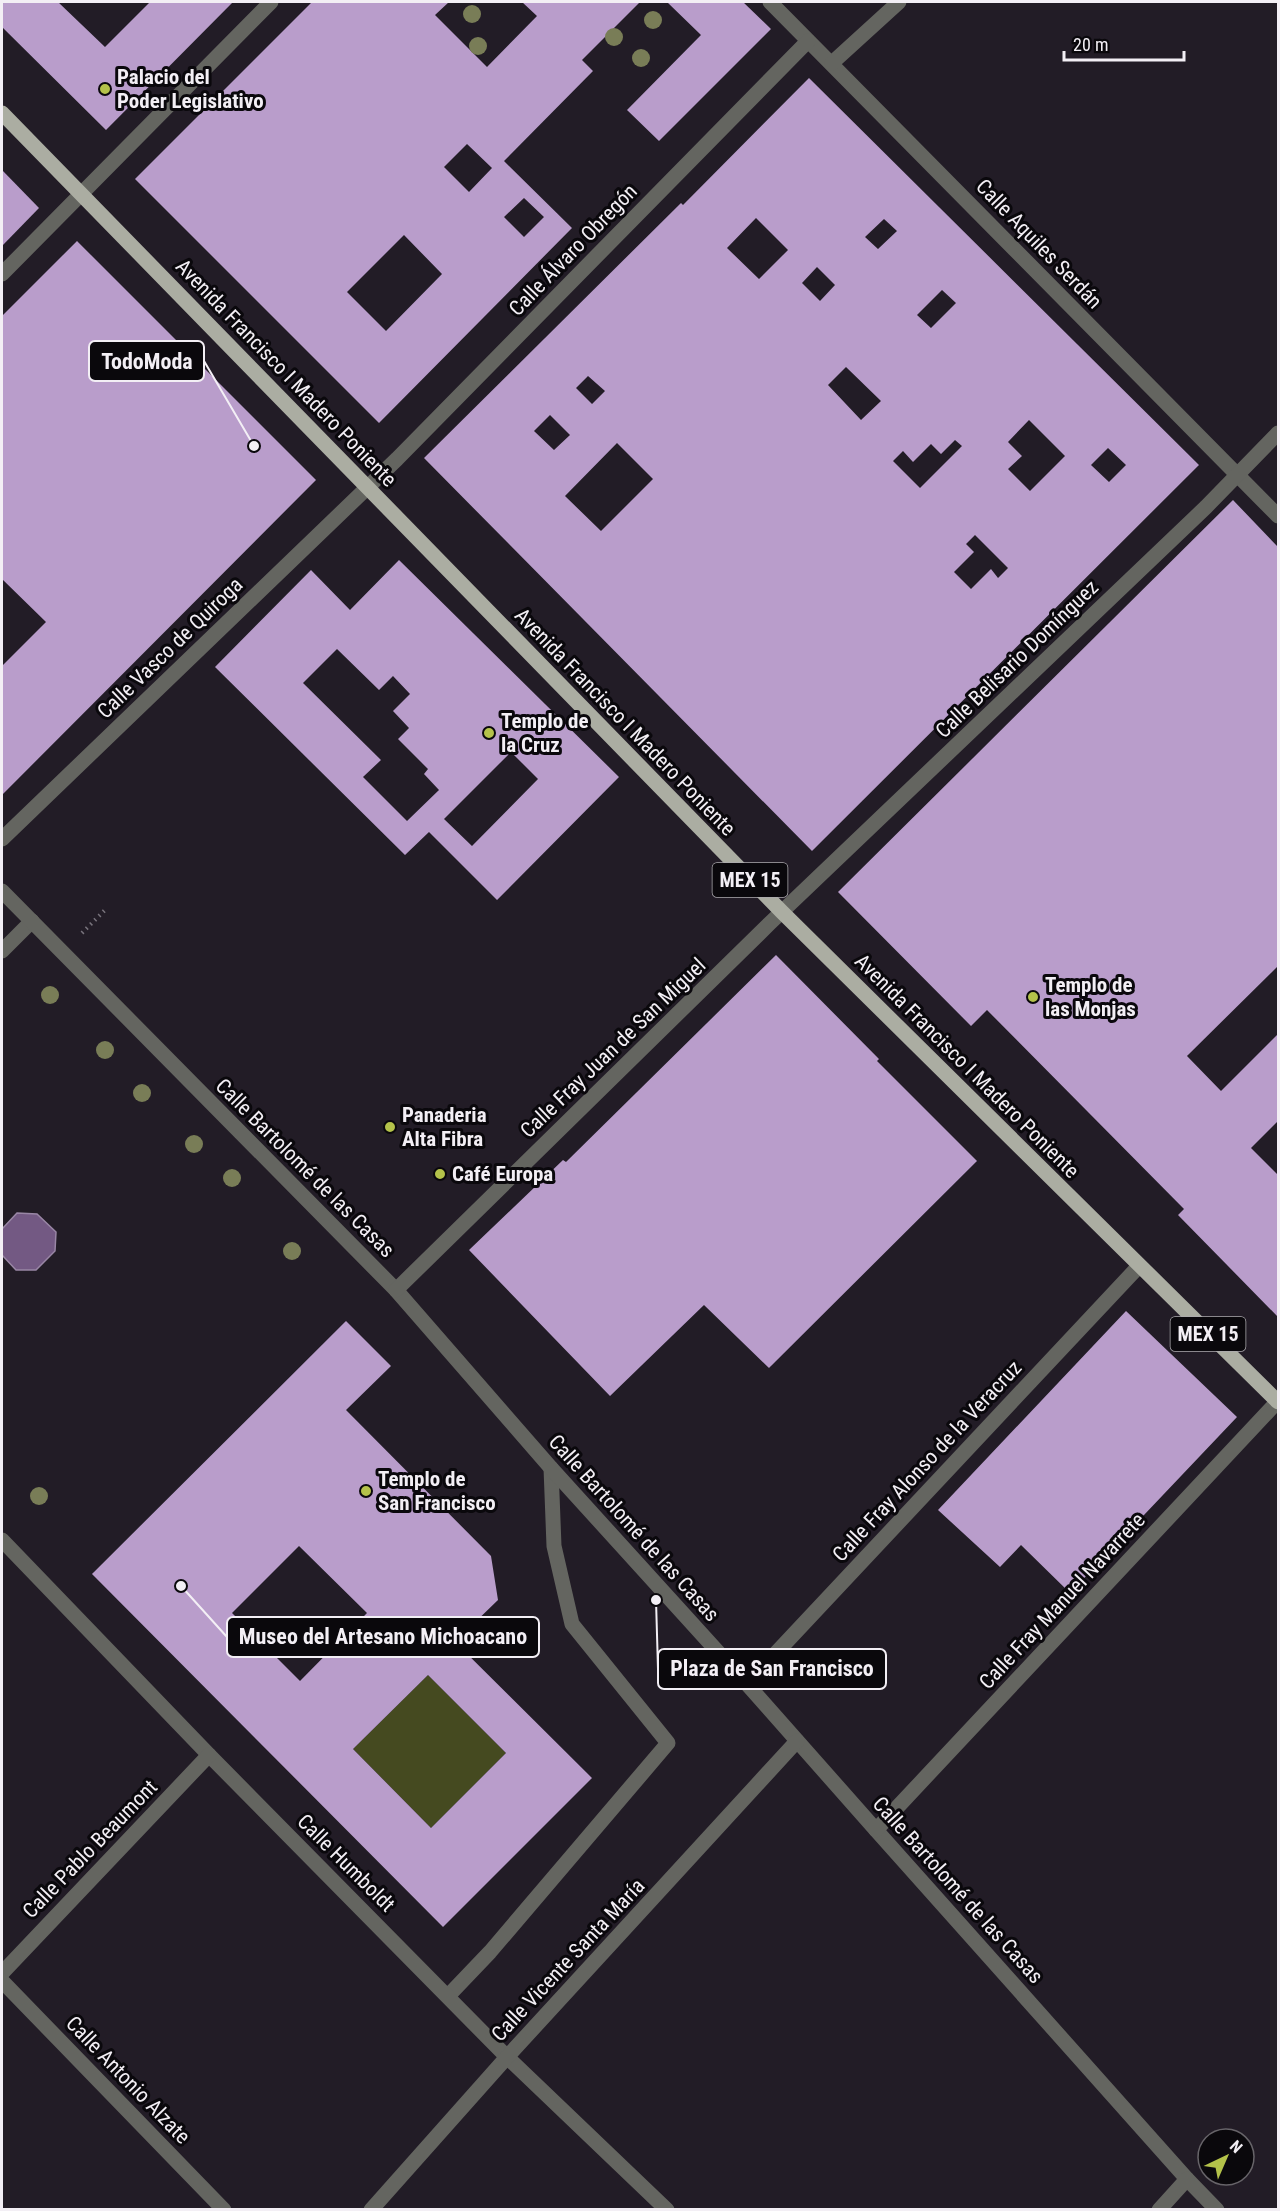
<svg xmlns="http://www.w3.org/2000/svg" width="1280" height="2211" font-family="'Roboto Condensed',sans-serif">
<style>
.green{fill:#454a20}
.water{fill:#735983;stroke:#9986a5;stroke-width:1.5}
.building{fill:#b99dcb;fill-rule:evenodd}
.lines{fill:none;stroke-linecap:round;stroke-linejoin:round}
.path{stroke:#78737c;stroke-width:4;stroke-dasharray:1.5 4.5;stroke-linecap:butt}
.service{stroke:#646560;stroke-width:15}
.minor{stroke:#646560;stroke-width:15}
.tertiary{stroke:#646560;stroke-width:15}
.primary{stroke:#abada2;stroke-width:15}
.tree{fill:#797d57}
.poi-dot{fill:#b4c24a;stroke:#0a080c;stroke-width:2}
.labels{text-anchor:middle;stroke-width:6;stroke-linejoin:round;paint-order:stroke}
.shield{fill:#0a080c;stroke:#adaaaf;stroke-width:1.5}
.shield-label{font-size:20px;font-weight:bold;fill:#f3eff5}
.poi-label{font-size:21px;font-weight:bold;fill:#f3eff5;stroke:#0a080c;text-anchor:start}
.street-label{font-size:21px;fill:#f3eff5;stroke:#0a080c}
.leader{fill:none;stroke:#f3eff5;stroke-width:2}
.callout-dot{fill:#f3eff5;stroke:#0a080c;stroke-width:2}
.callout{fill:#0a080c;stroke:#f3eff5;stroke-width:2}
.callout-label{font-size:22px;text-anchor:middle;font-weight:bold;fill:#f3eff5}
</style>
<rect width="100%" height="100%" fill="#221c26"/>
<polygon class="green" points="428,1675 506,1753 431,1828 353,1749"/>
<polygon class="water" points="17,1213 37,1214 56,1232 55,1251 36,1270 16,1270 2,1255 2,1229"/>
<g class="building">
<polygon points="2,2 58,2 105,47 150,2 233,2 106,130 2,27"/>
<path d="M312 2H449L435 15 487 67 537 16 522 2H640L582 60 593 71 504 161 572 228 379 423 135 179ZM467 144 492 168 469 192 444 167ZM524 198 544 217 524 237 504 217ZM404 235 442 274 386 331 347 292Z"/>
<polygon points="667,2 743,2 771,29 659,141 627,110 701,35"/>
<path d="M809 78 1199 465 812 851 424 458 681 203 683 205ZM756 218 788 250 759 279 727 248ZM884 219 897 231 878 249 865 237ZM817 267 835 285 820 301 802 283ZM942 290 956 303 931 328 917 315ZM846 367 881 401 861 420 828 385ZM588 376 605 391 592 404 576 388ZM550 415 570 435 554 450 534 431ZM1029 420 1065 456 1030 491 1008 469 1022 456 1008 442ZM955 440 962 446 920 488 893 461 903 451 913 462 931 444 941 454ZM617 443 653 479 601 531 565 496ZM1108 448 1126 465 1109 482 1091 465ZM975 535 1008 568 998 578 991 569 971 589 954 572 974 552 966 544Z"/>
<polygon points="2,170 39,208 2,246"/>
<polygon points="77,241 316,480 2,795 2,666 46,622 2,579 2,316"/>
<polygon points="1233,500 1278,547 1278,966 1187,1056 1221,1091 1278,1034 1278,1121 1251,1148 1278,1175 1278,1317 1178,1215 1184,1209 987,1010 971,1026 838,892"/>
<path d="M399 560 619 777 497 900 429 832 405 855 215 667 311 570 350 610ZM337 649 379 690 393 676 410 694 393 711 409 728 398 739 428 769 424 774 439 790 407 821 363 777 381 760 303 683ZM511 752 538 779 472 846 444 819Z"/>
<polygon points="776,955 879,1059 877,1061 977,1161 769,1368 704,1305 610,1396 469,1250 563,1160 566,1162"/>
<polygon points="1126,1311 1237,1417 1070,1593 1021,1545 1000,1567 938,1510"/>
<path d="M346 1321 391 1366 346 1410 491 1556 498 1600 466 1631 440 1627 592 1778 443 1927 92 1574ZM299 1546 367 1613 300 1681 232 1613ZM428 1675 506 1753 431 1828 353 1749Z"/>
</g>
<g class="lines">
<polyline class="path" points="82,933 105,910"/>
<g class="service">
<polyline points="2,951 32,921"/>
<polyline points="448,1996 490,1952 668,1743 572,1624 554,1546 551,1468"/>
</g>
<g class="minor">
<polyline points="770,2 1278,516"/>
<polyline points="832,63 899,2"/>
<polyline points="2,839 397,459 808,41"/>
<polyline points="2,891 396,1290 551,1468 747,1684"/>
<polyline points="396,1290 769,924 1206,507 1278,433"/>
<polyline points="2,1540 209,1755 507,2057 667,2210"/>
<polyline points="876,1830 1187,2179 1217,2210"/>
<polyline points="2,1973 209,1755"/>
<polyline points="1159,2210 1187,2179"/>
</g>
<g class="tertiary">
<polyline points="2,274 271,2"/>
<polyline points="1139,1266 747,1684 876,1830 1278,1401"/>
<polyline points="2,1981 224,2210"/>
<polyline points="371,2210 507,2057 797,1741"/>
</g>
<polyline class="primary" points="2,113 782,912 1278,1402"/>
</g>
<g class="tree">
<circle cx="472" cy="14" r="9"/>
<circle cx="653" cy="20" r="9"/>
<circle cx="614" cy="37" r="9"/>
<circle cx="478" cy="46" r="9"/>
<circle cx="641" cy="58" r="9"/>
<circle cx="50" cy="995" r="9"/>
<circle cx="105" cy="1050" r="9"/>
<circle cx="142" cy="1093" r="9"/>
<circle cx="194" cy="1144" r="9"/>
<circle cx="232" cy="1178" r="9"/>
<circle cx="292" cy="1251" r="9"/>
<circle cx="39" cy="1496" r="9"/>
</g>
<g class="poi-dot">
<circle cx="105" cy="89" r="6"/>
<circle cx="489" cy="733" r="6"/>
<circle cx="1033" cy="997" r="6"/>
<circle cx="390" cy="1127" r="6"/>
<circle cx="440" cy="1174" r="6"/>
<circle cx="366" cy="1491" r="6"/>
</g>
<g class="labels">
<g class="shield">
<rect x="712.5" y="863" width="75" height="34" rx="4.5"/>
<rect x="1170.5" y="1317" width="75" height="34" rx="4.5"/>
</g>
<g class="shield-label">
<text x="750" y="887">MEX 15</text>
<text x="1208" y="1341">MEX 15</text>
</g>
<g class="poi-label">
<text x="117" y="84">Palacio del<tspan x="117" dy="24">Poder Legislativo</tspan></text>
<text x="501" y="728">Templo de<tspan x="501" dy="24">la Cruz</tspan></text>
<text x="1045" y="992">Templo de<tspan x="1045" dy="24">las Monjas</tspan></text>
<text x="402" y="1122">Panaderia<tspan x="402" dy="24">Alta Fibra</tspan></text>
<text x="452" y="1181">Café Europa</text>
<text x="378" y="1486">Templo de<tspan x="378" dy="24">San Francisco</tspan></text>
</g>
<g class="street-label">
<text transform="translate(1039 244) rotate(46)" y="7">Calle Aquiles Serdán</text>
<text transform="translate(573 250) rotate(-46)" y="7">Calle Álvaro Obregón</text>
<text transform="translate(286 373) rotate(46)" y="7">Avenida Francisco I Madero Poniente</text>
<text transform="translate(170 648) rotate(-44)" y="7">Calle Vasco de Quiroga</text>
<text transform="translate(1017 659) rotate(-44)" y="7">Calle Belisario Domínguez</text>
<text transform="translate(625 722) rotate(46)" y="7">Avenida Francisco I Madero Poniente</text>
<text transform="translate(613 1048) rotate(-44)" y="7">Calle Fray Juan de San Miguel</text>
<text transform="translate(967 1066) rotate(45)" y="7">Avenida Francisco I Madero Poniente</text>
<text transform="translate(305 1168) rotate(45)" y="7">Calle Bartolomé de las Casas</text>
<text transform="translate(927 1461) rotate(-47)" y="7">Calle Fray Alonso de la Veracruz</text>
<text transform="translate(634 1528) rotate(48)" y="7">Calle Bartolomé de las Casas</text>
<text transform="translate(1062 1601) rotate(-47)" y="7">Calle Fray Manuel Navarrete</text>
<text transform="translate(90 1849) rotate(-46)" y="7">Calle Pablo Beaumont</text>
<text transform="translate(346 1863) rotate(45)" y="7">Calle Humboldt</text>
<text transform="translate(958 1890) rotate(48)" y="7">Calle Bartolomé de las Casas</text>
<text transform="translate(568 1960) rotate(-47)" y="7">Calle Vicente Santa María</text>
<text transform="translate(128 2080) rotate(46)" y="7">Calle Antonio Alzate</text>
</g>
</g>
<path class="leader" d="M254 446L204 361M181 1586L227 1637M656 1600L658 1669"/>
<g class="callout-dot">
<circle cx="254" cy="446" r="6"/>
<circle cx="181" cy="1586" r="6"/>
<circle cx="656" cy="1600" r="6"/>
</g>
<g class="callout">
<rect x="89" y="341" width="115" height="40" rx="6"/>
<rect x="227" y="1617" width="312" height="40" rx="6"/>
<rect x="658" y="1649" width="228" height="40" rx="6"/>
</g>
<g class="callout-label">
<text x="147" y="369">TodoModa</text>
<text x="383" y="1644">Museo del Artesano Michoacano</text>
<text x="772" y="1676">Plaza de San Francisco</text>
</g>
<rect width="1280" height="2211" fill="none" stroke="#f3eff5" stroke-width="6"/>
<g transform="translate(1226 2157) rotate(44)"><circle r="28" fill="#0a080c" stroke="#676469" stroke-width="1.5"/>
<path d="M0-4.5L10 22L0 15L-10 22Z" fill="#b4c24a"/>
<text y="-9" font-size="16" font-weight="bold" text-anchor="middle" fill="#f3eff5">N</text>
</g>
<path d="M1064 51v9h120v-9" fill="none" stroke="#f3eff5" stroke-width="3"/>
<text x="1073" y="51" font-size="18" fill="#f3eff5" stroke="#0a080c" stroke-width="4.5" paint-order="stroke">20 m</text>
</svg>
